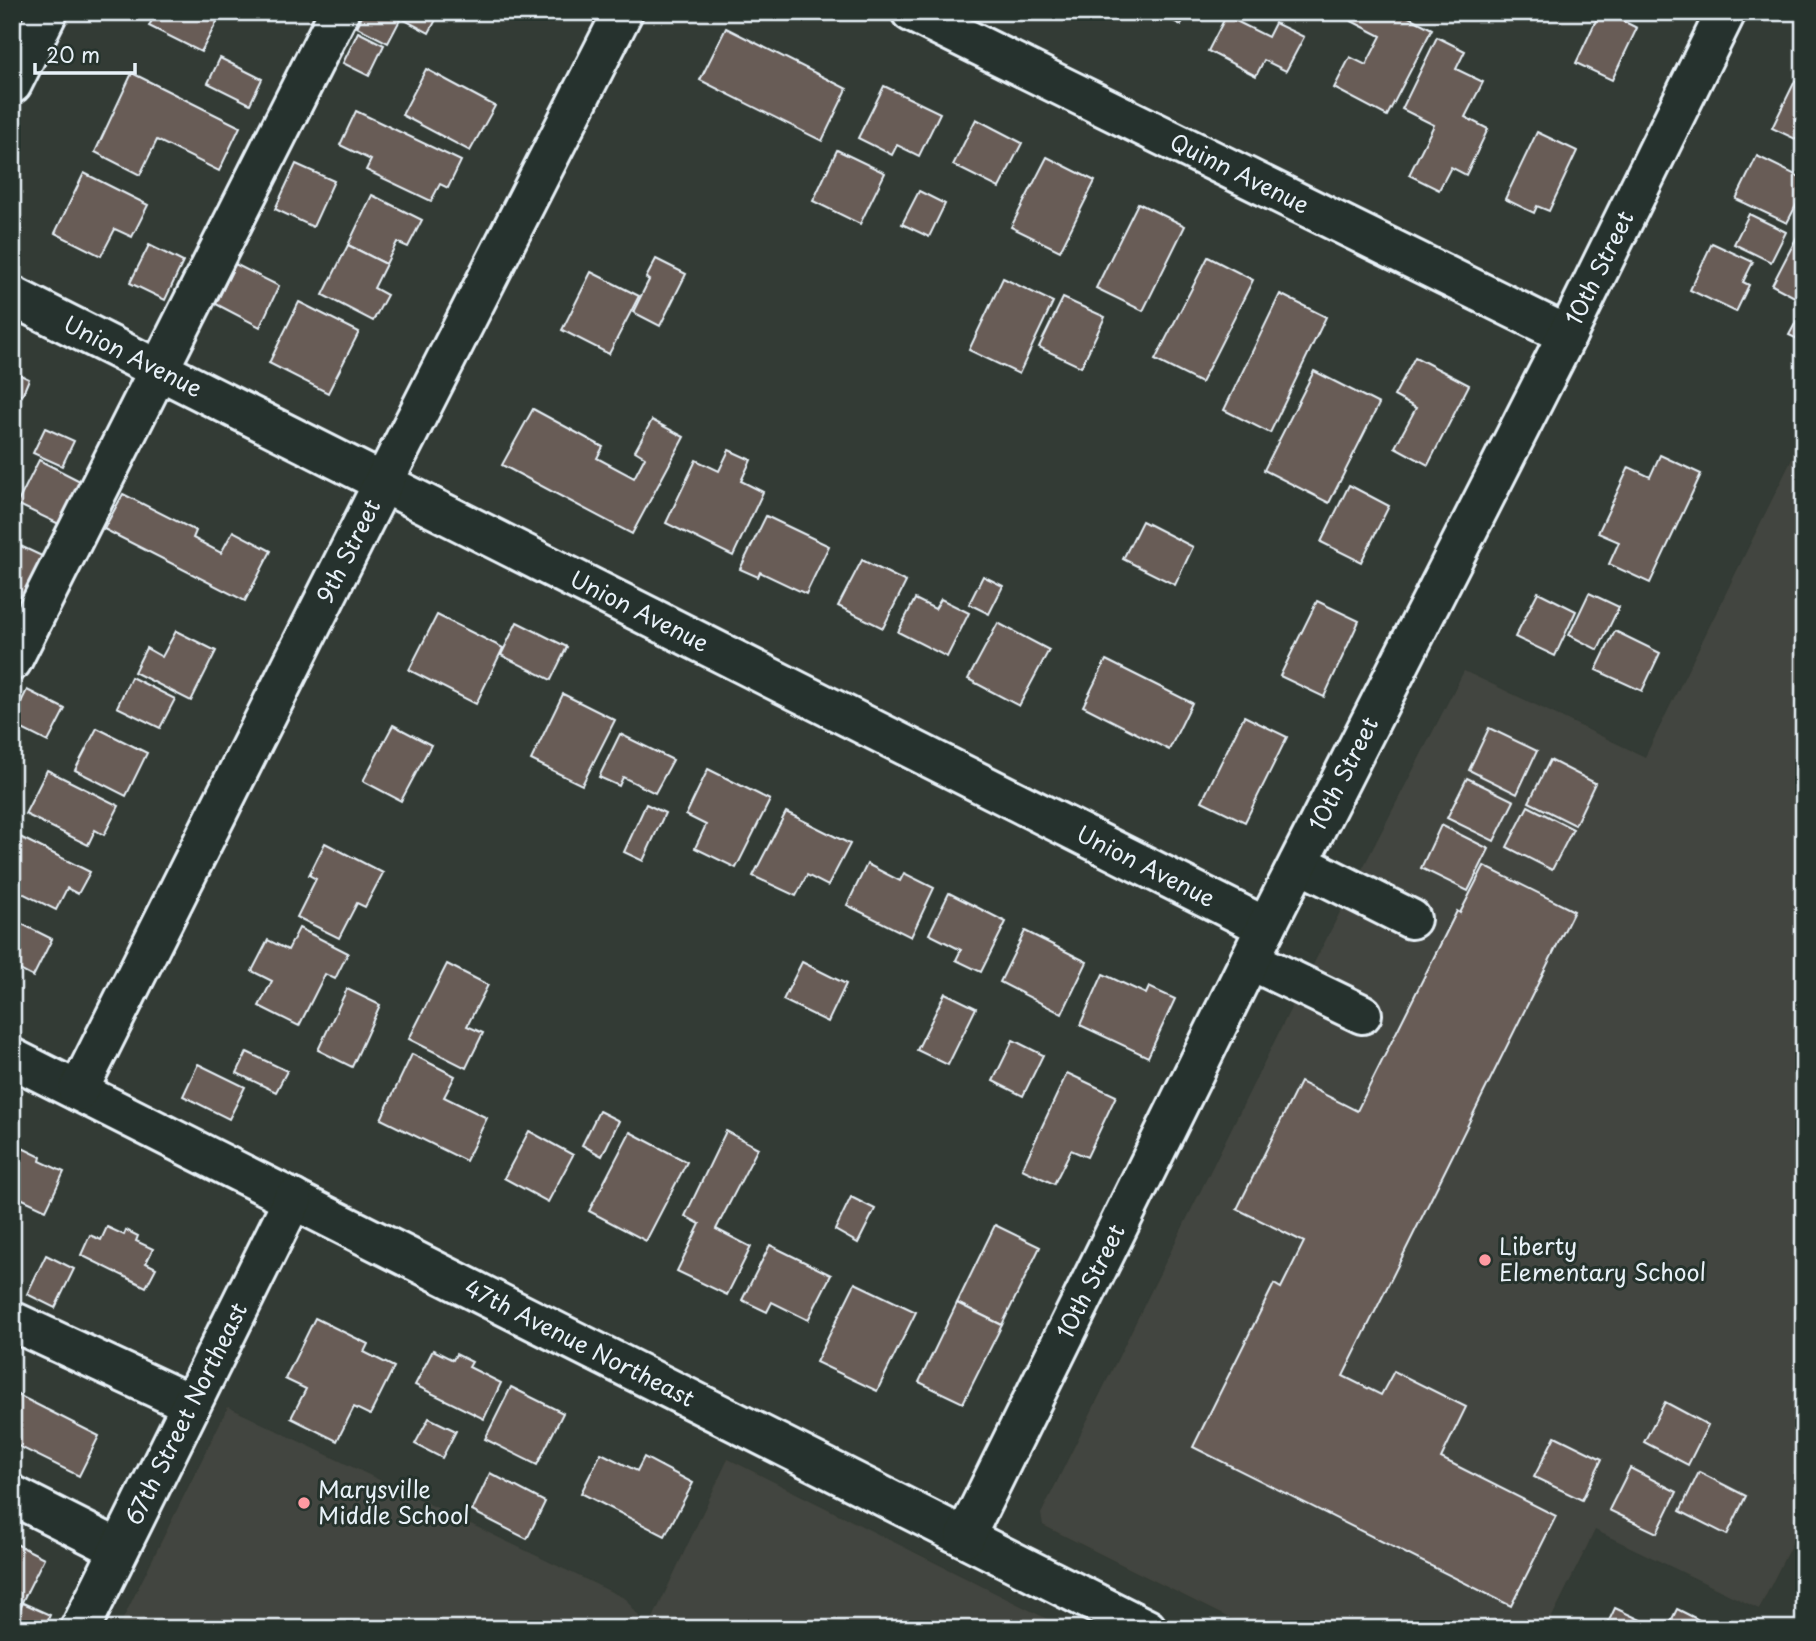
<svg xmlns="http://www.w3.org/2000/svg" width="1816" height="1641" font-family="'Playpen Sans',sans-serif">
<style>
.built{fill:#43453f}
.building{fill:#675b56;stroke:#e8f1f8;stroke-width:2}
.lines{fill:none;stroke-linecap:round;stroke-linejoin:round}
.minor-casing{stroke:#e8f1f8;stroke-width:44}
.minor{stroke:#26332d;stroke-width:38}
.poi-dot{fill:#ff9aa2;stroke:#26332d;stroke-width:2.5}
.labels{text-anchor:middle;stroke-width:6;stroke-linejoin:round;paint-order:stroke}
.street-label{font-size:23px;fill:#e8f1f8;stroke:#26332d}
.poi-label{font-size:23px;fill:#e8f1f8;stroke:#26332d;text-anchor:start}
</style>
<rect width="100%" height="100%" fill="#333b35"/>
<filter id="ink" filterUnits="userSpaceOnUse"><feTurbulence type="fractalNoise" baseFrequency=".0143" numOctaves="2"/><feDisplacementMap in="SourceGraphic" scale="14" xChannelSelector="R" yChannelSelector="G"/><feConvolveMatrix kernelMatrix="1 2 1 2 8 2 1 2 1" color-interpolation-filters="sRGB"/></filter>
<g filter="url(#ink)">
<g class="built">
<polygon points="1804,435 1804,1519 1759,1609 1595,1530 1546,1629 1251,1629 1043,1525 1041,1514 1292,1006 1464,671 1645,757"/>
<polygon points="228,1407 626,1599 648,1629 118,1629"/>
<polygon points="728,1459 1067,1629 648,1629"/>
</g>
<g class="building">
<polygon points="156,12 236,12 231,21 220,16 201,52 149,26"/>
<polygon points="364,12 440,12 429,33 401,18 388,43 357,27"/>
<polygon points="1155,12 1187,12 1181,25"/>
<polygon points="1334,12 1399,12 1432,29 1387,116 1334,88 1350,57 1366,65 1381,36"/>
<polygon points="1600,12 1605,12 1637,28 1612,80 1576,63"/>
<polygon points="1226,16 1268,37 1275,23 1304,37 1286,71 1264,60 1256,76 1208,51"/>
<polygon points="726,28 847,89 822,141 700,80"/>
<polygon points="358,32 384,45 369,76 343,63"/>
<polygon points="1437,37 1465,51 1456,69 1483,82 1465,117 1488,129 1466,175 1451,167 1439,190 1409,175 1434,125 1402,109"/>
<polygon points="220,58 262,79 250,104 208,83"/>
<polygon points="426,69 495,106 470,151 402,115"/>
<polygon points="132,73 240,127 219,171 157,140 140,175 95,152"/>
<polygon points="1795,81 1804,85 1804,143 1772,128"/>
<polygon points="884,86 940,113 919,156 897,145 892,155 858,138"/>
<polygon points="356,111 461,161 448,188 440,184 431,201 366,170 371,160 340,145"/>
<polygon points="976,119 1022,143 999,188 953,165"/>
<polygon points="1537,132 1577,151 1549,211 1537,206 1534,213 1505,199"/>
<polygon points="837,150 885,173 860,224 813,201"/>
<polygon points="1757,156 1804,179 1804,190 1787,223 1736,199"/>
<polygon points="1047,157 1095,181 1060,251 1011,227"/>
<polygon points="296,164 334,181 313,227 275,209"/>
<polygon points="84,173 148,205 132,237 115,229 101,256 55,233"/>
<polygon points="919,191 945,204 929,237 902,224"/>
<polygon points="372,195 422,220 408,247 397,242 386,264 348,245"/>
<polygon points="1138,203 1185,226 1143,311 1096,288"/>
<polygon points="1749,214 1786,232 1771,262 1734,244"/>
<polygon points="1798,235 1804,239 1804,302 1772,285"/>
<polygon points="1712,243 1753,262 1743,282 1749,285 1736,312 1690,290"/>
<polygon points="149,245 183,262 165,300 130,283"/>
<polygon points="348,245 386,264 374,288 387,295 373,321 323,295"/>
<polygon points="1208,257 1253,280 1201,383 1155,360"/>
<polygon points="656,259 686,274 660,326 633,312 649,280 646,278"/>
<polygon points="235,264 279,286 260,327 216,304"/>
<polygon points="591,272 639,296 609,354 562,330"/>
<polygon points="1003,278 1053,302 1019,374 969,350"/>
<polygon points="1280,294 1326,317 1270,433 1224,410"/>
<polygon points="1063,298 1105,317 1081,367 1039,347"/>
<polygon points="299,302 359,332 328,393 269,363"/>
<polygon points="1804,307 1804,342 1789,335"/>
<polygon points="1415,357 1469,385 1428,465 1395,447 1416,408 1394,396"/>
<polygon points="12,371 29,379 22,396 12,391"/>
<polygon points="1314,371 1379,404 1329,503 1264,470"/>
<polygon points="533,409 603,447 597,458 634,478 645,457 635,451 652,420 684,437 632,534 502,465"/>
<polygon points="45,428 74,441 62,466 33,453"/>
<polygon points="729,450 751,460 741,481 763,492 733,556 666,523 696,460 719,471"/>
<polygon points="1660,455 1701,474 1650,583 1609,564 1619,542 1598,533 1629,467 1650,477"/>
<polygon points="39,460 84,483 63,526 17,504"/>
<polygon points="1349,485 1389,506 1361,562 1321,542"/>
<polygon points="123,494 196,531 193,538 221,553 233,531 271,551 245,601 104,529"/>
<polygon points="766,516 829,546 806,594 760,572 758,577 740,569"/>
<polygon points="1142,521 1193,547 1175,585 1123,559"/>
<polygon points="12,542 44,557 25,599 12,593"/>
<polygon points="862,560 906,582 883,628 838,606"/>
<polygon points="983,576 1003,586 989,614 969,604"/>
<polygon points="1538,592 1576,611 1555,656 1515,637"/>
<polygon points="1589,593 1619,607 1598,650 1569,635"/>
<polygon points="915,599 935,609 941,599 969,613 947,657 898,632"/>
<polygon points="1317,601 1359,621 1324,697 1280,676"/>
<polygon points="437,615 503,648 476,704 409,670"/>
<polygon points="517,622 567,647 551,680 501,655"/>
<polygon points="998,623 1049,650 1019,706 968,679"/>
<polygon points="176,631 216,651 191,701 134,672 146,648 162,657"/>
<polygon points="1615,631 1660,653 1642,691 1596,670"/>
<polygon points="1106,660 1192,703 1169,750 1083,706"/>
<polygon points="131,677 175,699 160,728 117,707"/>
<polygon points="27,690 65,709 48,742 12,724 12,720"/>
<polygon points="563,694 615,720 582,785 531,760"/>
<polygon points="1244,716 1287,737 1245,822 1202,801"/>
<polygon points="393,725 431,745 401,801 363,781"/>
<polygon points="97,728 147,753 126,796 75,770"/>
<polygon points="1489,728 1537,751 1517,794 1469,770"/>
<polygon points="620,734 673,760 655,793 623,777 619,786 599,777"/>
<polygon points="1550,760 1595,783 1575,825 1529,802"/>
<polygon points="708,769 770,800 736,868 695,848 706,825 686,815"/>
<polygon points="47,770 119,806 104,835 95,830 88,845 25,814"/>
<polygon points="1467,778 1514,801 1494,841 1447,818"/>
<polygon points="646,804 665,813 643,861 624,852"/>
<polygon points="1528,806 1573,829 1552,870 1507,847"/>
<polygon points="786,812 850,844 828,886 807,875 796,896 753,876"/>
<polygon points="1441,825 1489,849 1468,891 1421,868"/>
<polygon points="16,835 90,872 78,894 67,888 56,910 12,888 12,842"/>
<polygon points="325,843 383,873 365,907 357,903 339,938 297,917 316,879 309,875"/>
<polygon points="867,864 900,881 904,873 934,888 911,937 847,905"/>
<polygon points="1484,866 1574,911 1343,1376 1381,1395 1394,1371 1466,1407 1441,1458 1556,1516 1511,1606 1193,1447 1274,1284 1281,1288 1304,1242 1237,1209 1300,1082 1357,1111 1457,911 1460,913"/>
<polygon points="949,893 1006,922 981,972 956,960 961,950 929,934"/>
<polygon points="12,919 52,939 33,977 12,966"/>
<polygon points="299,928 348,953 335,979 325,974 299,1026 259,1006 272,981 252,971 268,940 288,950"/>
<polygon points="1025,931 1087,962 1062,1014 1000,982"/>
<polygon points="802,962 846,984 828,1022 783,1000"/>
<polygon points="447,964 488,985 467,1026 483,1033 466,1068 409,1039"/>
<polygon points="1103,974 1146,994 1149,987 1175,999 1148,1057 1080,1025"/>
<polygon points="347,989 380,1005 352,1067 318,1050"/>
<polygon points="945,993 976,1008 948,1065 917,1050"/>
<polygon points="1013,1040 1043,1055 1023,1096 993,1081"/>
<polygon points="247,1052 287,1071 276,1092 237,1073"/>
<polygon points="412,1054 455,1076 444,1097 487,1118 466,1161 381,1119"/>
<polygon points="198,1064 245,1087 229,1119 183,1096"/>
<polygon points="1067,1073 1116,1096 1087,1157 1071,1150 1054,1184 1022,1169"/>
<polygon points="599,1111 619,1121 602,1156 582,1145"/>
<polygon points="529,1131 573,1155 548,1202 504,1178"/>
<polygon points="726,1131 758,1148 716,1229 751,1247 727,1295 677,1271 700,1224 685,1216"/>
<polygon points="630,1132 687,1162 646,1241 589,1211"/>
<polygon points="12,1143 41,1157 40,1161 64,1172 46,1210 12,1194"/>
<polygon points="851,1197 875,1209 858,1243 835,1230"/>
<polygon points="995,1225 1040,1247 1002,1325 957,1303"/>
<polygon points="107,1227 124,1235 126,1230 138,1236 136,1241 153,1249 146,1263 156,1268 146,1287 81,1255 90,1235 101,1240"/>
<polygon points="770,1245 831,1275 808,1320 772,1302 767,1312 742,1300"/>
<polygon points="46,1255 74,1269 55,1308 27,1294"/>
<polygon points="855,1283 916,1312 877,1391 816,1362"/>
<polygon points="957,1303 1002,1325 963,1403 919,1382"/>
<polygon points="315,1318 368,1344 364,1352 394,1367 370,1415 354,1407 337,1441 291,1418 306,1389 285,1379"/>
<polygon points="433,1350 453,1360 456,1354 472,1362 469,1367 501,1383 484,1419 415,1385"/>
<polygon points="511,1387 563,1413 537,1465 485,1439"/>
<polygon points="12,1392 99,1436 79,1476 12,1443"/>
<polygon points="1665,1402 1708,1425 1688,1465 1644,1442"/>
<polygon points="429,1418 456,1431 442,1458 415,1444"/>
<polygon points="1555,1436 1602,1459 1582,1500 1534,1477"/>
<polygon points="601,1453 637,1471 644,1457 693,1483 665,1536 581,1493"/>
<polygon points="1630,1468 1677,1492 1657,1533 1609,1510"/>
<polygon points="1699,1472 1746,1496 1727,1535 1680,1511"/>
<polygon points="490,1473 545,1502 527,1539 472,1511"/>
<polygon points="12,1542 44,1558 14,1618 12,1617"/>
<polygon points="23,1603 50,1615 44,1629 20,1629 12,1625"/>
<polygon points="1615,1608 1645,1622 1642,1629 1605,1629"/>
<polygon points="1677,1609 1711,1626 1709,1629 1667,1629"/>
</g>
<g class="lines">
<g class="minor-casing">
<g id="minor">
<path id="s1" d="M911 12 1567 335"/>
<polyline points="12,84 48,12"/>
<path id="s2" d="M12 296 1266 927"/>
<polyline points="12,661 339,12"/>
<polyline points="1299,863 1411,919"/>
<polyline points="1250,960 1362,1014"/>
<path id="s3" d="M12 1058 1147 1629"/>
<path id="s4" d="M78 1091 383 483 623 12"/>
<polyline points="12,1321 191,1404"/>
<polyline points="12,1495 119,1549"/>
<path id="s5" d="M965 1537 1266 927 1567 335 1726 12"/>
<path id="s6" d="M80 1629 293 1199"/>
</g>
</g>
<use href="#minor" class="minor"/>
</g>
</g>
<g class="poi-dot">
<circle cx="1485" cy="1260" r="7"/>
<circle cx="304" cy="1503" r="7"/>
</g>
<g class="labels">
<g class="street-label">
<text dy="8" stroke="none"><textPath href="#s1" startOffset="366">Quinn Avenue</textPath></text>
<text dy="8" stroke="none"><textPath href="#s5" startOffset="1419">10th Street</textPath></text>
<text dy="8" stroke="none"><textPath href="#s2" startOffset="135">Union Avenue</textPath></text>
<text dy="8" stroke="none"><textPath href="#s4" startOffset="604">9th Street</textPath></text>
<text dy="8" stroke="none"><textPath href="#s2" startOffset="702">Union Avenue</textPath></text>
<text dy="8" stroke="none"><textPath href="#s5" startOffset="852">10th Street</textPath></text>
<text dy="8" stroke="none"><textPath href="#s2" startOffset="1269">Union Avenue</textPath></text>
<text dy="8" stroke="none"><textPath href="#s5" startOffset="285">10th Street</textPath></text>
<text dy="8" stroke="none"><textPath href="#s3" startOffset="635">47th Avenue Northeast</textPath></text>
<text dy="8" stroke="none"><textPath href="#s6" startOffset="240">67th Street Northeast</textPath></text>
</g>
<g class="poi-label">
<text x="1499" y="1255">Liberty<tspan x="1499" dy="26">Elementary School</tspan></text>
<text x="318" y="1498">Marysville<tspan x="318" dy="26">Middle School</tspan></text>
</g>
</g>
<rect width="1816" height="1641" fill="none" stroke="#26332d" stroke-width="42"/>
<rect x="21" y="21" width="1774" height="1599" fill="none" stroke="#e8f1f8" stroke-width="2.5" filter="url(#ink)"/>
<path d="M35 63v10h100v-10" fill="none" stroke="#e8f1f8" stroke-width="3.5"/>
<text x="46" y="63" font-size="21" fill="#e8f1f8" stroke="#26332d" stroke-width="5" paint-order="stroke">20 m</text>
</svg>
